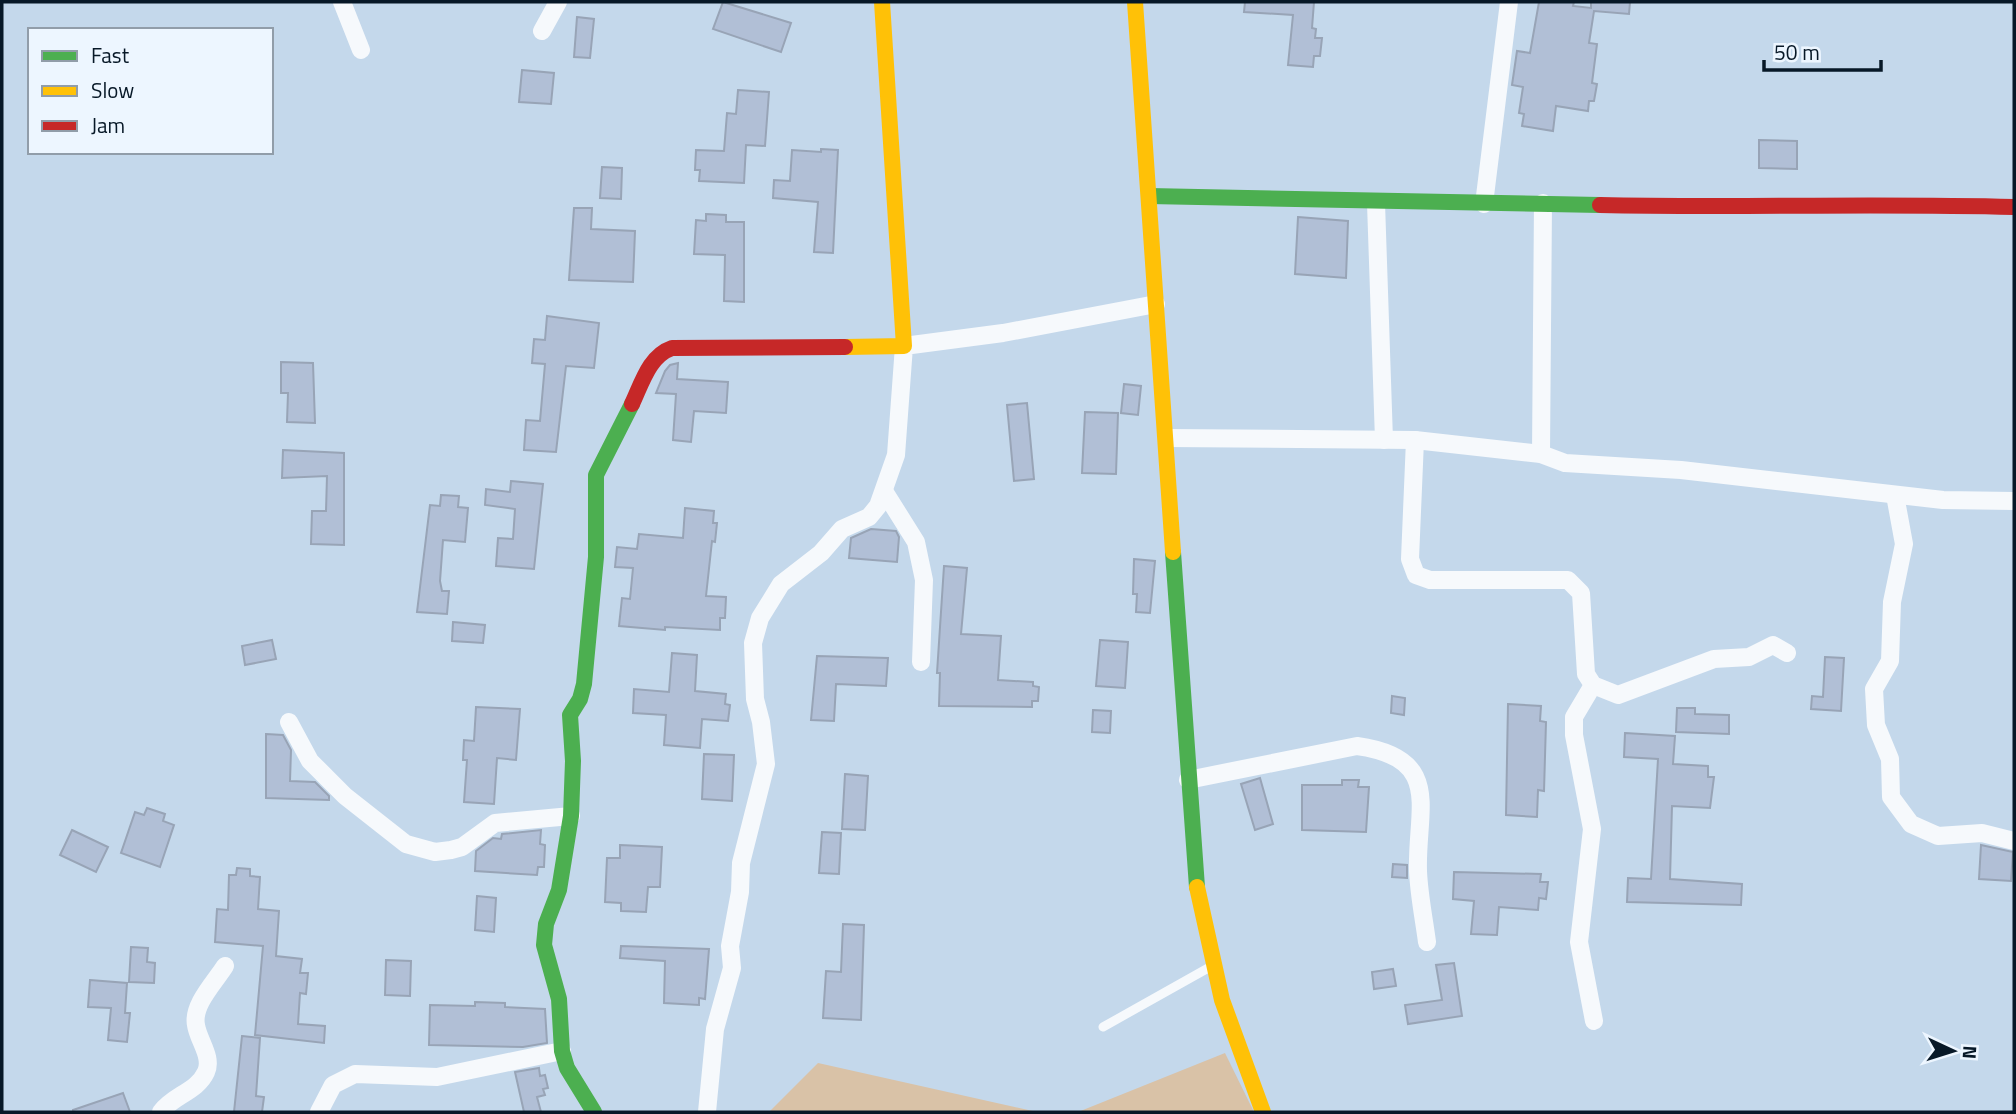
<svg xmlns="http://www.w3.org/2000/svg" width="2016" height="1114" font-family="'Titillium Web',sans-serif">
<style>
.green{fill:#d9c2a7}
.building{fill:#b1bfd6;stroke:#98a4b6;stroke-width:2}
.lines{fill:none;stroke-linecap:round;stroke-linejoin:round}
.lane{stroke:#f6f9fc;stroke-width:9}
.street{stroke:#f6f9fc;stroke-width:18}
.fast{stroke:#4caf50;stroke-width:16}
.slow{stroke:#ffc107;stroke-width:16}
.jam{stroke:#c62828;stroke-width:16}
</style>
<rect width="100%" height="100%" fill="#c4d8eb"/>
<g class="green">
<polygon points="1225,1053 1254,1112 1078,1112"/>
<polygon points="818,1063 1037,1112 769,1112"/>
</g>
<g class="building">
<polygon points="723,2 791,23 781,52 713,29"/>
<polygon points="1245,2 1314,2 1312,28 1316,29 1315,38 1322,38 1320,56 1314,56 1313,67 1288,65 1293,15 1244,12"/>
<polygon points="1539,2 1574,2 1573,6 1591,8 1591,2 1630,2 1629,14 1594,11 1589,43 1597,44 1592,83 1597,84 1594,101 1589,101 1588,111 1556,106 1553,131 1522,126 1524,114 1519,113 1523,87 1512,85 1517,51 1530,53"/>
<polygon points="577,17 594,19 590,58 574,57"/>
<polygon points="522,70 554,73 551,104 519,102"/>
<polygon points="738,90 769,92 765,146 746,145 744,183 699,181 700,170 695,170 696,150 724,151 727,113 736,114"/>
<polygon points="1759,140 1797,141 1797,169 1759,168"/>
<polygon points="821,149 838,150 833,253 814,252 818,202 773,198 774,180 790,181 792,150 821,152"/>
<polygon points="602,167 622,168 621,199 600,198"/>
<polygon points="574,208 592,208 591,229 635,231 633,282 569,280"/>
<polygon points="706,214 726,215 726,222 744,222 744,302 724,301 725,255 694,254 696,220 706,221"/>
<polygon points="1298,217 1348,221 1346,278 1295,274"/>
<polygon points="547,316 599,323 594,368 566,366 556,452 524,450 526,420 540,421 545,364 532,363 534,339 545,340"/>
<polygon points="281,362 313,363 315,423 287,422 288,393 281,393"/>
<polygon points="678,363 677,379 728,382 726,413 694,411 691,442 673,440 676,394 656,393 665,371 670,365"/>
<polygon points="1124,384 1141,386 1138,415 1121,413"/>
<polygon points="1027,403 1034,479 1014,481 1007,405"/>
<polygon points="1085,412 1118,413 1116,474 1082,473"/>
<polygon points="283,450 344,453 344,545 311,544 312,511 326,511 327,476 282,478"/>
<polygon points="511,481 543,484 534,569 496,566 498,538 513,539 515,509 485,505 486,489 510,492"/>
<polygon points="441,495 459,496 458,507 468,508 465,542 443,540 440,581 442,591 449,591 447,614 417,612 430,505 440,506"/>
<polygon points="685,508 714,511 713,523 717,523 715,542 712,541 706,596 726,597 725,618 720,618 720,630 665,627 665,630 619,626 622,598 630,599 633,568 615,567 617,547 637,549 639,534 683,538"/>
<polygon points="871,529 896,531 899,537 897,562 849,558 851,538"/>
<polygon points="1134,559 1155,561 1150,613 1136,612 1137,594 1133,594"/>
<polygon points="944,566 967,568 961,634 1001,636 998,680 1033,682 1033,686 1039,687 1038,701 1032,701 1032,707 939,706 940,673 937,673"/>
<polygon points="453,622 485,625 483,643 452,641"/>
<polygon points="272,640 276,659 245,665 242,646"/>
<polygon points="1100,640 1128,642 1125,688 1096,686"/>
<polygon points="672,653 697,655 695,691 726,694 725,704 730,705 728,721 702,719 700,748 664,745 666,715 633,713 634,689 669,692"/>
<polygon points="817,656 888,658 886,686 836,684 834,721 811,720"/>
<polygon points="1825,657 1844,658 1841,711 1811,709 1812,696 1823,697"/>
<polygon points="1392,696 1405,698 1404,715 1391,713"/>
<polygon points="1508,704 1541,706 1540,721 1546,722 1544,791 1538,790 1537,817 1506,815"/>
<polygon points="476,707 520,709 516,760 497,758 494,804 464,802 467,760 463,760 464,740 474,741"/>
<polygon points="1677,708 1695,708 1695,714 1729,715 1729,734 1676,732"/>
<polygon points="1093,710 1111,711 1110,733 1092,732"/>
<polygon points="1625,733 1675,736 1673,764 1708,766 1708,777 1714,777 1710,808 1672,806 1670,879 1742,884 1741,905 1627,902 1628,878 1651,879 1658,759 1624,757"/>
<polygon points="266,734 283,735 291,750 290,781 315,782 329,796 329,800 266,798"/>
<polygon points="704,754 734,755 732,801 702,799"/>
<polygon points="845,774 868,776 865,830 842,829"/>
<polygon points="1260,778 1273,824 1255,830 1241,784"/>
<polygon points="1342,780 1359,780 1358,787 1369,787 1366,832 1302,830 1302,785 1342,785"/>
<polygon points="147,808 165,814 163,821 174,825 160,867 121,853 135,812 144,815"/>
<polygon points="72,830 108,847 96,872 60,855"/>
<polygon points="541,830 540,844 545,845 544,867 538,867 537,875 475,871 476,851 493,838 501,839 502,834"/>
<polygon points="822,832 841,833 839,874 819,873"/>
<polygon points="620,845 662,847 660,887 648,887 646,912 621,911 621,903 605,902 607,858 620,858"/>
<polygon points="1981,845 2013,852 2011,881 1979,879"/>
<polygon points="1393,864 1407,865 1407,878 1392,877"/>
<polygon points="237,868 250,869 250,876 260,877 258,909 279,911 276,956 302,959 300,973 308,973 306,994 300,993 298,1024 325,1026 324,1043 255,1035 263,946 215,942 217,909 228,910 229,875 236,875"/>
<polygon points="1454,872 1541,874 1540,882 1548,882 1546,899 1539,898 1538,910 1499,907 1497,935 1471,934 1474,901 1453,899"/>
<polygon points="477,896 496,898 494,932 475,930"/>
<polygon points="843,924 864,925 861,1020 823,1018 826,971 841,972"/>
<polygon points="621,946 709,949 705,999 699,998 699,1005 664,1003 665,961 620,958"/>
<polygon points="131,947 148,948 147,962 155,963 154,983 129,982"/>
<polygon points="386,960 411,961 410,996 385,995"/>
<polygon points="1454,963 1462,1016 1408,1024 1405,1005 1442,1000 1436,965"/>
<polygon points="1393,969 1396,986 1374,989 1372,972"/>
<polygon points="90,980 127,983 125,1013 130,1013 127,1042 108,1040 111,1008 88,1007"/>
<polygon points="475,1002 505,1003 505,1007 545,1009 547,1043 523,1047 429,1045 430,1005 475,1006"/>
<polygon points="242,1036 260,1038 256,1096 264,1097 262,1112 234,1112"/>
<polygon points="539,1068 540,1076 545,1075 548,1088 543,1089 545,1095 537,1097 541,1112 524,1112 515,1072"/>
<polygon points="123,1093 130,1112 73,1112 73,1110"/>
</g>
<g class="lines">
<polyline class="lane" points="1103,1027 1210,967"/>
<g class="street">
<polyline points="342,2 361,50"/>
<polyline points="542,31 558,2"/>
<polyline points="1376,203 1384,440"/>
<polyline points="1484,204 1509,2"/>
<polyline points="1167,438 1415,440 1541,454 1565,463 1681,470 1943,500 2014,501"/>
<polyline points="1415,440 1410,559 1416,575 1430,580 1568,580 1581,593 1586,674 1593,685 1618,695 1714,659 1749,657 1773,645 1787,653"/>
<polyline points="1541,454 1543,203"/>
<polyline points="884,491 916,542 924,580 921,662"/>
<polyline points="1895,495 1904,544 1892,602 1890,661 1874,689 1876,725 1890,759 1891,797 1911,824 1938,836 1982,833 2014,841"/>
<polyline points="1593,685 1574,717 1574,735 1592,829 1579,942 1594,1021"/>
<polyline points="289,722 310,761 345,796 406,844 435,852 451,850 462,847 495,823 571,816"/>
<path d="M1188 780 1357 746C1444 758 1416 809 1418 871 1419 895 1424 919 1427 942"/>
<path d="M161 1112C173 1095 197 1092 206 1072 213 1057 198 1040 196 1025 192 1005 215 982 225 966"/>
<polyline points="319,1112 333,1085 355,1074 437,1077 562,1051"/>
<polyline points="707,1112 715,1029 732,968 730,946 740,892 741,863 766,764 761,722 755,699 753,643 760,618 781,584 821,553 842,529 869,517 878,506 896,455 904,346 1003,333 1156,304"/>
</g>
<g class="fast">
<polyline points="1149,196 1600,205"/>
<polyline points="1173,552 1197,887"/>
<polyline points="594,1112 567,1068 562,1051 559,999 544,945 546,924 559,890 571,816 573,761 570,715 580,699 584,684 596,557 596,475 632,404"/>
</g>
<g class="slow">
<polyline points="1135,2 1173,552"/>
<polyline points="845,347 904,346 882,2"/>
<polyline points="1197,887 1222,1000 1263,1112"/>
</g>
<g class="jam">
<path d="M1600 205C1738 208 1876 203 2014 207"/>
<path d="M632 404C642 383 649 356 672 348L845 347"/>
</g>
</g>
<rect width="2016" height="1114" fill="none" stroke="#071827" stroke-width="7"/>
<rect x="28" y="28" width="245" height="126" fill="#edf6ff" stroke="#919da9" stroke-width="2"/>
<rect x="42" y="51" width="35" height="10" fill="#4caf50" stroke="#919da9" stroke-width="2"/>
<text x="91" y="63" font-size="21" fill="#071827">Fast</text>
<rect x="42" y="86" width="35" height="10" fill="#ffc107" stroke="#919da9" stroke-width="2"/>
<text x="91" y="98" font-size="21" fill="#071827">Slow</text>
<rect x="42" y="121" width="35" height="10" fill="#c62828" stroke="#919da9" stroke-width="2"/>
<text x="91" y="133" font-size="21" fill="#071827">Jam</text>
<g transform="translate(1953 1051) rotate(94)" stroke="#edf6ff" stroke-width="5" paint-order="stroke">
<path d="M0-5L12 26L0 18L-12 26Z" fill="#071827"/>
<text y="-10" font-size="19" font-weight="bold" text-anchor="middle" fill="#071827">N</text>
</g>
<path d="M1764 60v10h117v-10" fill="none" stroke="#071827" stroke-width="3.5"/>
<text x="1774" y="60" font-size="21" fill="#071827" stroke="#edf6ff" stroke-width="5" paint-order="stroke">50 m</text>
</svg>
